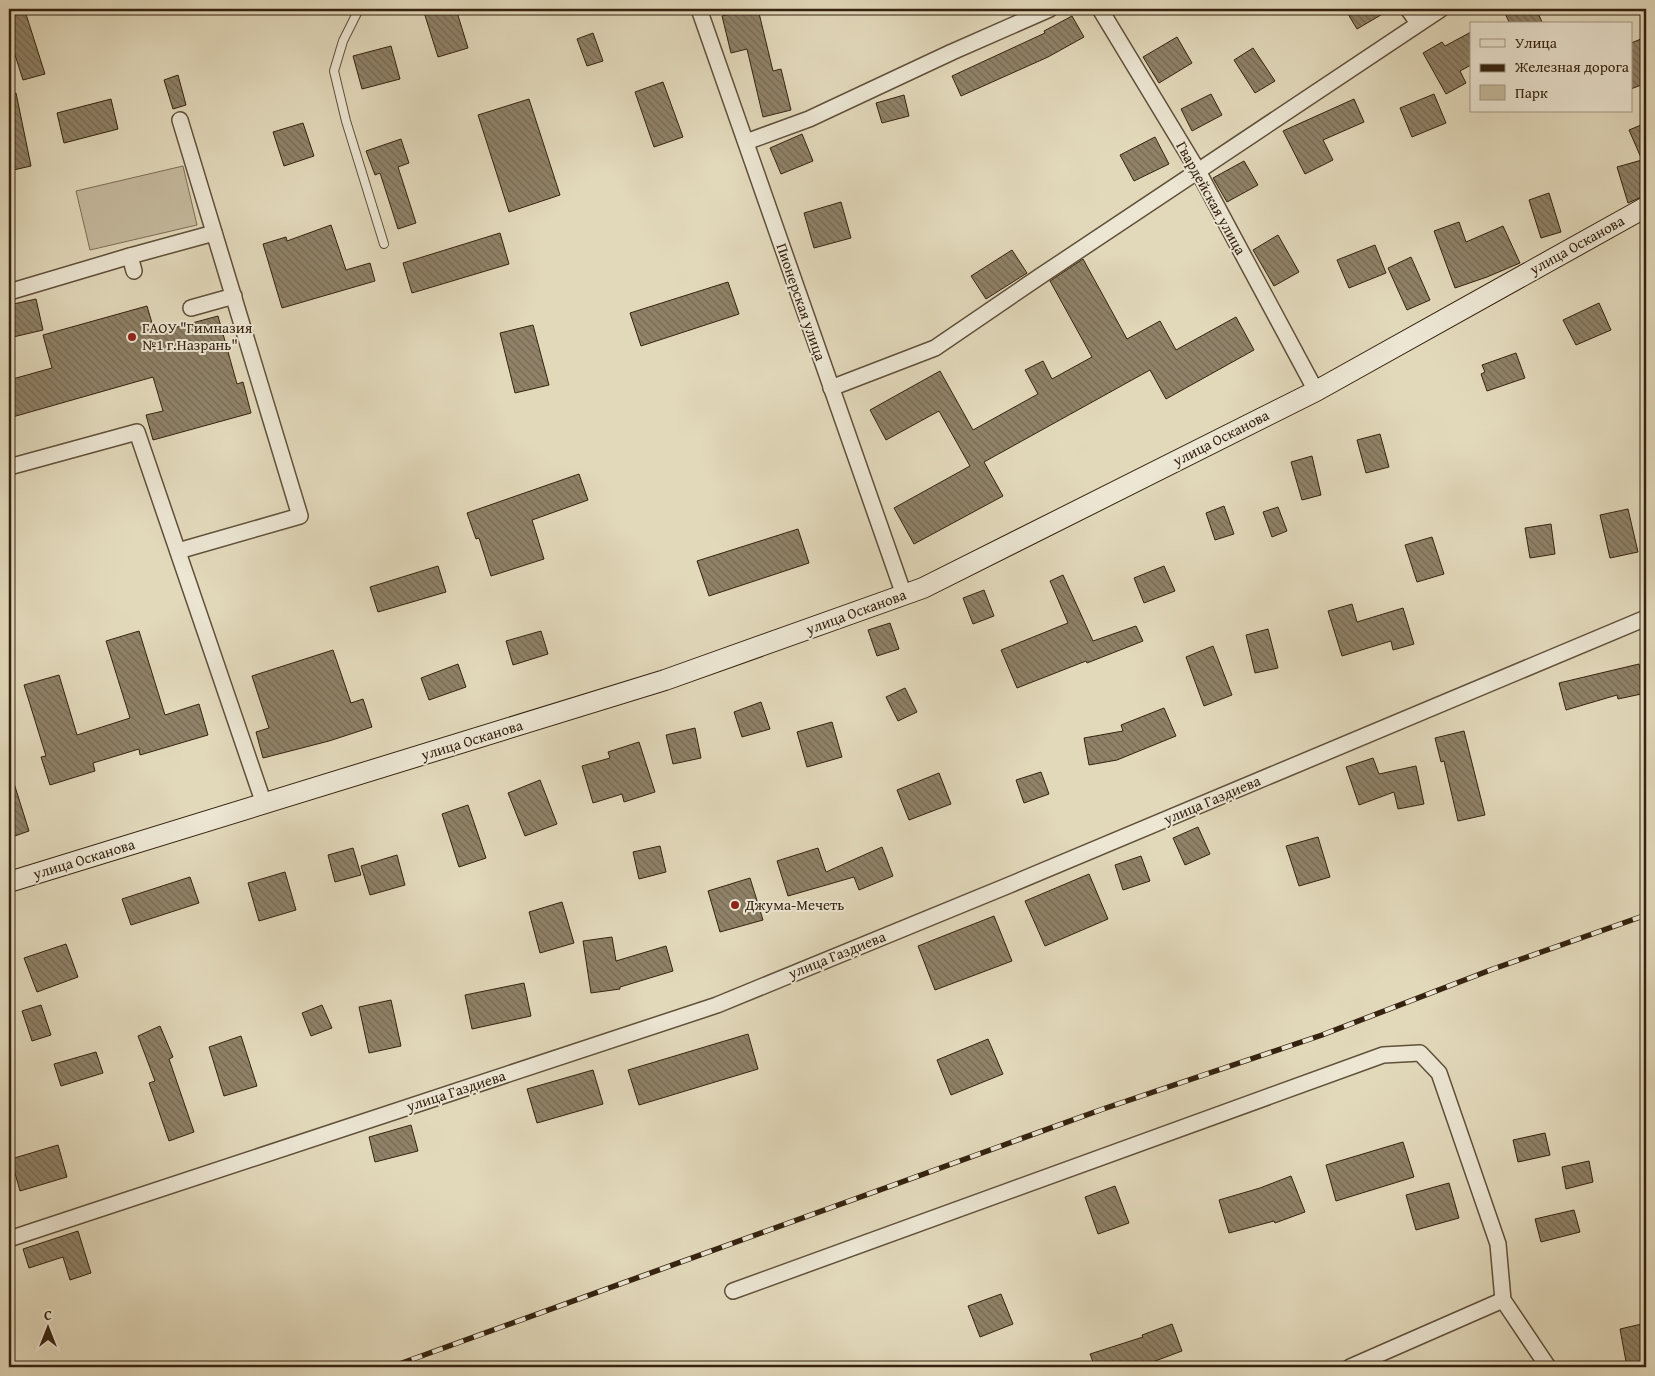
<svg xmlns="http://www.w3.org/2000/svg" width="1655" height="1376" font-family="'Gentium Book Plus',serif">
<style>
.green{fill:#c5ba9e;stroke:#7d6e56}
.building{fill:url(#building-back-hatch);stroke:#35230f}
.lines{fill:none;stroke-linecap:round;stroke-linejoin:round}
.service-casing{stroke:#60503a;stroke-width:10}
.minor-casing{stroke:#60503a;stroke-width:18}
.secondary-casing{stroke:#35230f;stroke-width:22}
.service{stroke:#ece6d3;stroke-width:8}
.minor{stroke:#ece6d3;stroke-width:15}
.secondary{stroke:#ece6d3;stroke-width:20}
.rail-casing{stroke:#35230f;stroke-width:5.5}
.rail{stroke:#ece6d3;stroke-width:4;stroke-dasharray:11;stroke-linecap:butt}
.poi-dot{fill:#8f2418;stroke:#ece6d3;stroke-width:2}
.labels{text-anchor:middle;stroke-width:4;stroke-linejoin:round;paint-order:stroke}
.street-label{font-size:15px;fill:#35230f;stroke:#ece6d3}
.poi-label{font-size:15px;fill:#35230f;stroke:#ece6d3;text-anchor:start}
</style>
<defs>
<pattern id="building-back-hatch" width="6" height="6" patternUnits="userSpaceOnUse" patternTransform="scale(1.25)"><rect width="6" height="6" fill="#8f8268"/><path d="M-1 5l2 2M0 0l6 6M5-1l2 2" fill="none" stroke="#766a54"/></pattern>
</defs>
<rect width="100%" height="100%" fill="#e2d9bb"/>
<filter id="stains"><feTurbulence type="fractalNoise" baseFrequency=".004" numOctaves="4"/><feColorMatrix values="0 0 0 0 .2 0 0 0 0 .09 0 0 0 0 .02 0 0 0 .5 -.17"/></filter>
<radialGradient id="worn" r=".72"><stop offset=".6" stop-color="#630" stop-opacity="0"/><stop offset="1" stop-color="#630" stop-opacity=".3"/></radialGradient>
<polygon class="green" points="183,166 197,225 90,250 76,191"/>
<g class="building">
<polygon points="423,9 456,9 468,48 438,57"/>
<polygon points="751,9 758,9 773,71 781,69 791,110 763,117 747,49 731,53 722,16"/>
<polygon points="1345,9 1391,9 1357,29"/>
<polygon points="1503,9 1536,9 1543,24 1510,24"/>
<polygon points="25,11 45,74 23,80 9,36 9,16"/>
<polygon points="1072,16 1084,37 1048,57 961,96 952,76 1045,33 1044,31"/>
<polygon points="1471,32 1471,65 1460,71 1466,83 1446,94 1423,53 1442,42 1445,46"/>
<polygon points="593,33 603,61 587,66 577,39"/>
<polygon points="1177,37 1192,63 1159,83 1143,57"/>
<polygon points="1646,37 1646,83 1631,89 1631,43"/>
<polygon points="391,46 400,79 362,89 353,56"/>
<polygon points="1253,48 1275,81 1255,93 1234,60"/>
<polygon points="178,75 186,105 173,109 164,80"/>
<polygon points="663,82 683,137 654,147 635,92"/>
<polygon points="16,93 31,166 9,171 9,94"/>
<polygon points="1211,94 1222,115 1192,131 1181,109"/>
<polygon points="1434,94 1446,123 1412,137 1400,108"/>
<polygon points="904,95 909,116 882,123 876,103"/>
<polygon points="111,99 118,129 64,143 57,113"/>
<polygon points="529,99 560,195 509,212 478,115"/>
<polygon points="1354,99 1364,122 1323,140 1333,160 1305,174 1283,131"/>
<polygon points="303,123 314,156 284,166 273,132"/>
<polygon points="1646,123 1646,195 1628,203 1617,167 1642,160 1629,130"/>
<polygon points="802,134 813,161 781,174 770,148"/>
<polygon points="1155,137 1169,164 1134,181 1120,155"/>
<polygon points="401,139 409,163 398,167 416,223 398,229 380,173 375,175 366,151"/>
<polygon points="1244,161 1258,185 1227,202 1213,178"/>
<polygon points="1549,193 1561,232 1541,238 1529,200"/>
<polygon points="841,202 851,238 814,248 804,213"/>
<polygon points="1459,222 1466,242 1503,226 1520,263 1487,277 1455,288 1434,231"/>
<polygon points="331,225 346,270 370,263 375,281 282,308 263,244 286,237 287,241"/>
<polygon points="500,233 509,264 412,293 403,263"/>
<polygon points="1278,235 1299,272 1274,286 1253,250"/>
<polygon points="1375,245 1386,273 1349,288 1337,260"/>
<polygon points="1012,250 1027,273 986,299 971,276"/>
<polygon points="1411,257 1430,300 1407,310 1388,268"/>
<polygon points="1083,259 1127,339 1160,321 1176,350 1236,317 1254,350 1166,399 1150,370 984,462 1003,496 914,544 894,508 970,466 939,411 886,440 870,410 940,371 973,430 1038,394 1025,370 1043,361 1052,379 1092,357 1050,281"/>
<polygon points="728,282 739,314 641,346 630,313"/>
<polygon points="36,299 43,330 9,338 9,305"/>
<polygon points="1599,303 1611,330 1576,345 1563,320"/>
<polygon points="147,306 155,333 218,316 237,384 243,382 251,413 153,440 146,415 163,411 153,377 9,418 9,380 52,368 43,335"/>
<polygon points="533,325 549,385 515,393 500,333"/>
<polygon points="1516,353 1525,378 1487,391 1481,374 1485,372 1482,365"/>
<polygon points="1380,434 1389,467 1366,473 1357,440"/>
<polygon points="1312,456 1321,495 1302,500 1291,462"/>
<polygon points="579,474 588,500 532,520 544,559 491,576 479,538 476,539 467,513"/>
<polygon points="1224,506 1234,534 1215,540 1206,513"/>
<polygon points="1278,507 1287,531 1272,537 1263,512"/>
<polygon points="1628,509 1638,552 1610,558 1600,515"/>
<polygon points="1551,524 1555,554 1530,558 1525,528"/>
<polygon points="798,529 809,563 709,596 697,561"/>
<polygon points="1432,537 1444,574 1417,582 1405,545"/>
<polygon points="438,566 446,592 378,612 370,587"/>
<polygon points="1164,566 1175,591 1144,603 1134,578"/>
<polygon points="1063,575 1093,641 1136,626 1143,641 1087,663 1086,661 1017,688 1001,650 1068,623 1050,581"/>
<polygon points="984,590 994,616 973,624 963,598"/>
<polygon points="1352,604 1357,622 1403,608 1414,644 1393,650 1391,641 1342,656 1328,611"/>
<polygon points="890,623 899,649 877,656 868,630"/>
<polygon points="1268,629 1278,668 1255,673 1246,635"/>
<polygon points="139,631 165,715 199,704 208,735 140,755 139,749 93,763 95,771 50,785 41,757 46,756 24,685 59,675 77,735 130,718 106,641"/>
<polygon points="541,631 548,654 513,665 506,641"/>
<polygon points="1213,646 1232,695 1204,706 1186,657"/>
<polygon points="333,650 351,703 363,699 372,727 329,741 263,758 256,732 269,728 252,676"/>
<polygon points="458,664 466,687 429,700 421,678"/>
<polygon points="1639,664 1646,693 1618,699 1617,695 1566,710 1559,683"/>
<polygon points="905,688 917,712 898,721 886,697"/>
<polygon points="761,702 770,729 742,737 734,712"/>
<polygon points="1164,708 1176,736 1117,760 1089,765 1084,738 1123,731 1121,725"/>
<polygon points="832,722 842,757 807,767 797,732"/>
<polygon points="695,728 701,758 673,764 666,735"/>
<polygon points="1464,731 1485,815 1458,821 1444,761 1441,762 1435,738"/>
<polygon points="639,742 655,792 624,802 622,794 593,803 582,766 610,758 608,752"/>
<polygon points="1373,758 1379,774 1416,766 1424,804 1398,809 1394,792 1359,805 1346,767"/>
<polygon points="1041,772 1049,794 1024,803 1016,780"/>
<polygon points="939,773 951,804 909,820 897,790"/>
<polygon points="9,777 12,777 29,831 9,838"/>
<polygon points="540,780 557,824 525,836 508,793"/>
<polygon points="468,805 486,858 459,867 442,814"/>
<polygon points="1198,827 1210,854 1185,865 1173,838"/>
<polygon points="1318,837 1330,877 1299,886 1286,846"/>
<polygon points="660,846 666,872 639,879 633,852"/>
<polygon points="882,847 893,876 859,890 854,877 788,896 777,861 818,848 826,872"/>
<polygon points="353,848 361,875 335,882 328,855"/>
<polygon points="397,855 405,885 370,895 361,866"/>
<polygon points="1141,856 1150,881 1123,890 1115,865"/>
<polygon points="285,872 296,910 259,921 248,883"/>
<polygon points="1089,874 1108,919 1045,946 1025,901"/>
<polygon points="190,877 199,903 131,925 122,899"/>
<polygon points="750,878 763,920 720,932 708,891"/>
<polygon points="562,902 574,943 540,953 529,912"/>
<polygon points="994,916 1012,961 935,990 918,946"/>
<polygon points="612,937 616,961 666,946 673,971 620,987 620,989 591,993 583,941"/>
<polygon points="66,944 78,977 37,992 24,958"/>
<polygon points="524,983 531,1016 472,1029 465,995"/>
<polygon points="391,1000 401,1046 369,1053 359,1007"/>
<polygon points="41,1005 51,1035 32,1041 22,1011"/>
<polygon points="322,1005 332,1028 311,1036 302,1013"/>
<polygon points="160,1026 173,1057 169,1059 194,1132 169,1141 149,1083 155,1081 138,1036"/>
<polygon points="748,1034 758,1069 639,1105 628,1070"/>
<polygon points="241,1036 257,1086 224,1096 209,1047"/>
<polygon points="988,1039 1003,1074 951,1095 937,1060"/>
<polygon points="96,1052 103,1073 61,1086 54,1064"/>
<polygon points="593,1070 603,1104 537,1123 527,1089"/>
<polygon points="411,1125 418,1151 375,1162 369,1137"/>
<polygon points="1545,1133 1550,1155 1518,1162 1513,1140"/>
<polygon points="1403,1142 1414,1177 1336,1201 1326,1165"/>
<polygon points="58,1145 67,1177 20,1191 11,1159"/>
<polygon points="1589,1161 1593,1182 1566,1189 1562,1167"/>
<polygon points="1291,1176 1305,1212 1275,1223 1274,1221 1229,1233 1219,1200 1260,1188"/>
<polygon points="1449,1183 1459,1218 1416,1230 1406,1195"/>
<polygon points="1115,1186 1129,1223 1098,1234 1085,1197"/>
<polygon points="1574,1210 1580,1232 1541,1242 1535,1219"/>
<polygon points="78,1231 91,1273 70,1280 63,1257 29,1268 23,1249"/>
<polygon points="1001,1294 1013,1324 980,1337 968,1306"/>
<polygon points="1646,1323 1646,1367 1627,1367 1620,1329"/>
<polygon points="1172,1324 1182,1351 1139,1367 1095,1367 1090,1354 1143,1337 1142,1335"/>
</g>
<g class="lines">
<g class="service-casing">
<polyline id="service" points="359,9 343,41 334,71 346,121 384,244"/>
</g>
<g class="minor-casing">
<g id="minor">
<polyline points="699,9 904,595"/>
<polyline points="1100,9 1198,171 1316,391"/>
<polyline points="1408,9 1418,23"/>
<polyline points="746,142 809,119 952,52 1050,9"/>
<polyline points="134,271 130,256 214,233"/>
<polyline points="9,292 130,256"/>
<polyline points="191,308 234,296"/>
<polyline points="831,388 935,348 1039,277 1441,9"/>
<polyline points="9,467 137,432 264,804"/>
<polyline points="178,551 300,516 180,120"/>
<polyline points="9,1239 717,1005 1007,886 1646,618"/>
<polyline points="733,1291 1383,1055 1420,1053 1439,1073 1498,1244 1503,1300 1548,1367"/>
<polyline points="1350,1367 1503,1300"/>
</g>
</g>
<g class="secondary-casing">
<polyline id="secondary" points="9,882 665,680 923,588 1316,391 1646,207"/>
</g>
<use href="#service" class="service"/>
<use href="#minor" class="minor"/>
<use href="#secondary" class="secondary"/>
<g class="rail-casing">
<polyline id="rail" points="391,1367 1103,1109 1322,1035 1493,969 1646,915"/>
</g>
<use href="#rail" class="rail"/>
</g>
<g class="poi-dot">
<circle cx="132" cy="337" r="5"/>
<circle cx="735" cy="905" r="5"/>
</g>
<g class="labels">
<g class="street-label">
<text transform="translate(1211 198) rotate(61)" y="5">Гвардейская улица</text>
<text transform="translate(1577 245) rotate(-29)" y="5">улица Осканова</text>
<text transform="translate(801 302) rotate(71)" y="5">Пионерская улица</text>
<text transform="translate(1221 438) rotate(-27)" y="5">улица Осканова</text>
<text transform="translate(856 612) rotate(-20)" y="5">улица Осканова</text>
<text transform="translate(472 740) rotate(-17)" y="5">улица Осканова</text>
<text transform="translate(1212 800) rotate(-23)" y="5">улица Газдиева</text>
<text transform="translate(84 859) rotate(-17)" y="5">улица Осканова</text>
<text transform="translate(837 955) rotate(-22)" y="5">улица Газдиева</text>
<text transform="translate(456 1091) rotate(-18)" y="5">улица Газдиева</text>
</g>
<g class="poi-label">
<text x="142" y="333">ГАОУ "Гимназия<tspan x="142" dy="17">№1 г.Назрань"</tspan></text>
<text x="745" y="910">Джума-Мечеть</text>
</g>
</g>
<rect width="1655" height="1376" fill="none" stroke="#e2d9bb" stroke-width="30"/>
<rect x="10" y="10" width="1635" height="1356" fill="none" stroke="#35230f" stroke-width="2.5"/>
<rect x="15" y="15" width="1625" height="1346" fill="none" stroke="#35230f"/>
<rect x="1470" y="22" width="162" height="90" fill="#ece6d3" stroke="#a39885"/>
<rect x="1480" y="39" width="25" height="8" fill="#ece6d3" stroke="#a39885"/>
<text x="1515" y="48" font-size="15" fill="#35230f">Улица</text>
<rect x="1480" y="64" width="25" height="8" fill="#35230f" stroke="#a39885"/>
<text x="1515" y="72" font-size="15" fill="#35230f">Железная дорога</text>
<rect x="1480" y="85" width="25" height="15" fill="#c5ba9e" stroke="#a39885"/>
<text x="1515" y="98" font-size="15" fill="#35230f">Парк</text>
<g transform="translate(48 1328)" stroke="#ece6d3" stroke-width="4" paint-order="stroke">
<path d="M0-4L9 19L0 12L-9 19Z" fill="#35230f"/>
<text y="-8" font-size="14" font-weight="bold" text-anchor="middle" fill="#35230f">С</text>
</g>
<rect width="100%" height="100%" filter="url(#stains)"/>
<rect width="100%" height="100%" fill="url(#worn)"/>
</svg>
